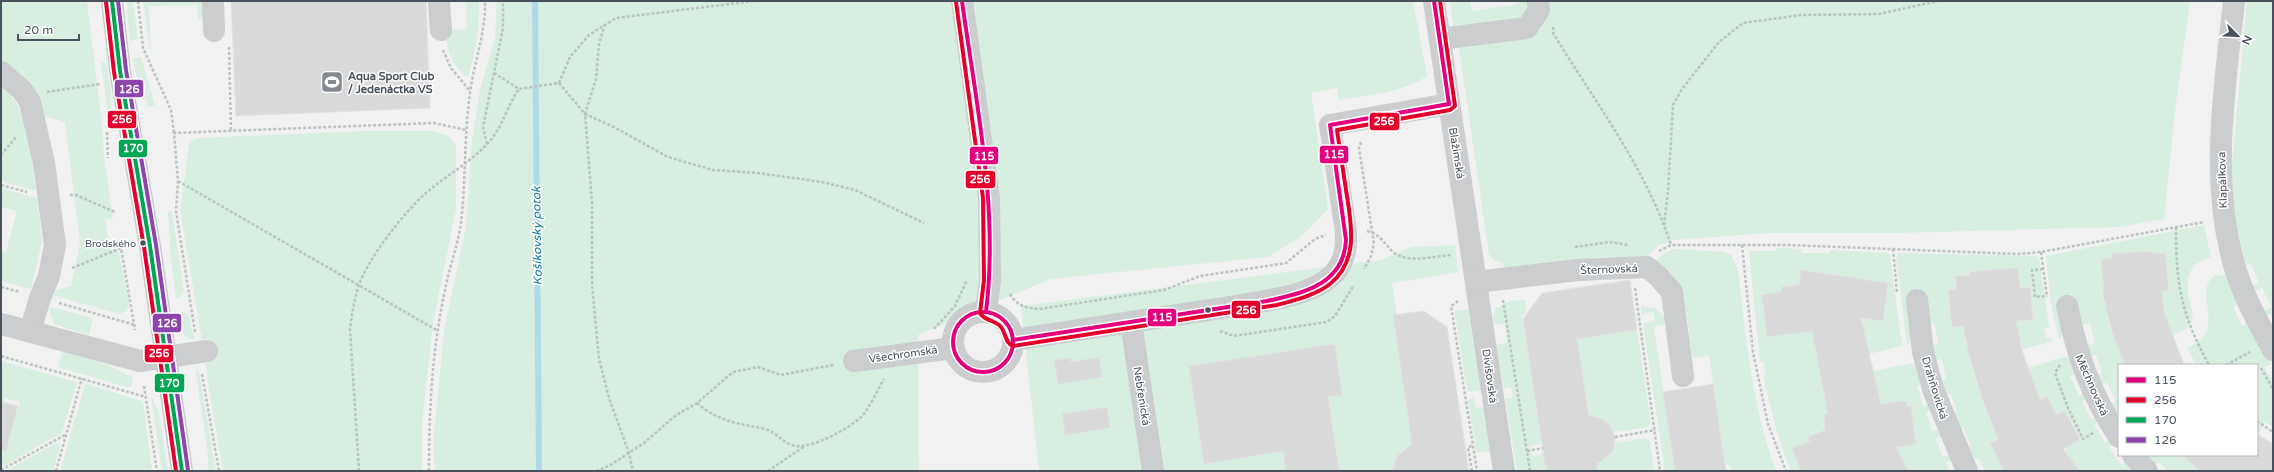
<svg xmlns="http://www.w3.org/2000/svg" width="2274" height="472" font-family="'Varela Round',sans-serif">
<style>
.green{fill:#d7eee1}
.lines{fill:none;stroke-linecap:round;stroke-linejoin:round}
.stream{stroke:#afdbe9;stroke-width:6}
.building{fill:#dadadb;stroke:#e2e3e4}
.path{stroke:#bac4c1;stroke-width:2.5;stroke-dasharray:3 2;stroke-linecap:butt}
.minor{stroke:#cbcdcf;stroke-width:22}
.major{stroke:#c7cacd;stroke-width:22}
.bus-1-casing{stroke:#fff;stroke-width:7}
.bus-2-casing{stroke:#fff;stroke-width:7}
.bus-3-casing{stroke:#fff;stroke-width:7}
.bus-4-casing{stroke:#fff;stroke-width:7}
.bus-1{stroke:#e5007d;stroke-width:4}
.bus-2{stroke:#e4002b;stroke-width:4}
.bus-3{stroke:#00a651;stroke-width:4}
.bus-4{stroke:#8e44ad;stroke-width:4}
.bus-dot{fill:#49525c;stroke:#fff;stroke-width:1.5}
.labels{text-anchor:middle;stroke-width:3;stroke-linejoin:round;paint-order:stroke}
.bus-label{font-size:10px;fill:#49525c;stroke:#fff;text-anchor:end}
.poi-label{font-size:11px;font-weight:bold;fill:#49525c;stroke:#fff;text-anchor:start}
.street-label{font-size:11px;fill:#49525c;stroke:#fff}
.water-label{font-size:12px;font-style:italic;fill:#177fa1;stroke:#fff}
.line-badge{stroke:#fff;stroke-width:1.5}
.badge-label{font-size:11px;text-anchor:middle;font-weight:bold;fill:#fff}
</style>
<rect width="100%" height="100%" fill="#f1f1f1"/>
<g class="green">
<polygon points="1,1 87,1 103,134 104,158 113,218 105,219 110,250 118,249 129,303 127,311 119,314 52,295 53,291 71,286 80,243 65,122 45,116 10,66 1,61"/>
<polygon points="126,1 133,1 138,39 130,41"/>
<polygon points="143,1 204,1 203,16 198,21 197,5 149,6 151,58"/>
<path d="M466 1H479C480 31 476 49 468 77 451 66 447 49 445 30L467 29Z"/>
<path d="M497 1H1413L1427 76C1402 93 1368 95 1339 100L1337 88 1311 93 1328 209 1302 236 1268 257 1050 279 918 335 919 471H435L433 445 444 331 466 226 472 140 480 89 495 38Z"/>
<polygon points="1450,1 1470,1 1472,11 1518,4 1517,1 1530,1 1526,23 1454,31"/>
<polygon points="1545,1 2190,1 2176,103 2164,219 2119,227 1898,233 1768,233 1673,240 1657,246 1645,259 1601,257 1504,269 1503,263 1496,261 1489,255 1458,41 1542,29 1546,7"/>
<polygon points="2247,1 2273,1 2273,313 2267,316 2264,311 2271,307 2262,288 2255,291 2253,286 2259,283 2251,264 2245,266 2235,225 2231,175"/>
<polygon points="141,57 155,106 148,107 136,73 133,58"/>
<polygon points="106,62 111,92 111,136 101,63"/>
<path d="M1 86C32 110 30 156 36 191L1 181Z"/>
<polygon points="363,131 434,131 448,136 456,145 456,209 433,323 422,424 422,471 223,471 207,378 206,363 212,361 209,338 202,340 180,210 189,144 193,140 200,138"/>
<polygon points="1,188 37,198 42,240 31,289 1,281 1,251 6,252 17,211 1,207"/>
<polygon points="172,211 184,292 180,298 176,298 171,260 168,212"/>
<path d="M2204 225 2211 257C2176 267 2190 294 2193 319L2186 329 2172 336 2160 297 2162 291 2169 289 2165 253 2153 254V250L2138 252 2139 254H2112V258L2101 259 2104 290 2101 292 2112 332 2125 365H2119V412L2115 414 2111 405 2116 401 2107 382 2101 385 2096 376 2102 373 2096 355 2089 356 2086 346 2095 343 2090 322 2064 332 2059 340 2051 304 2046 256Z"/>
<path d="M1455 245 1458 272 1392 283 1397 315 1393 316 1412 445C1400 449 1393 458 1395 471H1039L1021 306 1381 260 1412 247Z"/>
<polygon points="1776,248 1802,249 1802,253 1830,253 1830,250 1888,253 1890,256 1902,346 1869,354 1862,324 1863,318 1883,321 1888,283 1801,270 1798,290 1790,286 1781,287 1781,292 1762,295 1765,319 1812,331 1828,414 1824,415 1826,435 1817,433 1809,437 1810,441 1792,448 1801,471 1790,471 1778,435 1763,377 1766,377 1763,362 1760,362 1749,251 1776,251"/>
<path d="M1673 249 1724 252 1731 255 1738 270C1746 338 1752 406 1776 471H1734L1727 464 1725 465 1709 355 1694 358 1692 356C1687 324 1689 276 1655 261L1665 253Z"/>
<path d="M1898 253 2036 256 2039 258 2049 327 2044 328 2047 339 2051 338 2053 341 2022 349 2016 328V321L2033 320 2030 287 2020 288 2018 268 1956 276 1957 289 1948 290 1952 327 1963 326C1971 364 1981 404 1998 439L1990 443 2004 471H1985L1978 458 1972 461 1965 448 1971 445 1963 427 1957 429 1951 415 1957 412 1951 393 1945 395 1940 381 1946 378 1942 359 1934 360 1931 346 1938 344 1935 323 1928 324 1907 345 1896 257Z"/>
<path d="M2215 275 2228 276 2239 303 2233 307 2242 326 2249 323 2271 364 2264 367 2273 381V427L2265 422 2258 435 2257 365H2197L2187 349C2192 345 2200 341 2204 336 2218 316 2194 291 2215 275Z"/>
<polygon points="1525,300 1526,314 1522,315 1542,444 1530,446 1532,456 1544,454 1546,471 1517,471 1505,399 1513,397 1511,387 1504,388 1496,345 1507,343 1505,324 1493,325 1493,317 1496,308 1510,301"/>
<polygon points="1641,306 1655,308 1667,319 1668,324 1654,327 1675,471 1665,471 1643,323 1654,321 1654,312 1642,314"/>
<polygon points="50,307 93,318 89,335 54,324 50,313"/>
<polygon points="1470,309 1483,390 1470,392 1467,389 1455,315 1455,311"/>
<path d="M184 312 189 315 194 340C180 338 180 325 178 313Z"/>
<polygon points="1637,330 1651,422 1648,427 1614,432 1606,422 1590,417 1577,339"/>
<path d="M63 350C88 357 109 365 132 377L133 384 129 387H126L58 367Z"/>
<polygon points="2064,357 2071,359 2076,374 2070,376 2079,396 2085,393 2088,398 2082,401 2091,420 2097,417 2099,422 2094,425 2105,442 2111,439 2114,443 2109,447 2121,465 2126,461 2134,471 2080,471 2067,454 2065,448 2080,440 2066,410 2056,415 2048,397 2040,400 2028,368"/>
<polygon points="1,361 77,382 62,433 1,467 1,440 8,442 20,402 5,398 4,402 1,402"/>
<polygon points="1912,363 1917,366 1923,384 1917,386 1923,406 1930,404 1932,410 1926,413 1932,431 1939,429 1941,436 1935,438 1943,457 1949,455 1952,460 1946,463 1950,471 1908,471 1899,452 1896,452 1896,447 1916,444 1911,406 1907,406 1906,401 1881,404 1873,371"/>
<polygon points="198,366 216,471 208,471 208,455 196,373"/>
<polygon points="85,384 143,401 152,471 60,471"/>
<polygon points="151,396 159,412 168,471 162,471"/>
<polygon points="1474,397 1476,408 1485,407 1491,451 1480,453 1476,451 1468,400"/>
<polygon points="1645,438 1650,441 1654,471 1598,471 1597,462 1609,455 1615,443"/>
<polygon points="56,443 60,444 60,447 53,471 6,471"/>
<polygon points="2150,455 2183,455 2200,471 2168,471 2159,462 2154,466 2147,458"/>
</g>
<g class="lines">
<polyline class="stream" points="535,1 539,471"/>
</g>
<g class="building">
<polygon points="231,1 426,1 430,108 236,116"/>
<polygon points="2153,251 2153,254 2165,253 2169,289 2162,291 2164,312 2184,365 2125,365 2112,332 2102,291 2104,290 2101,259 2112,258 2112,254"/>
<polygon points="2018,268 2020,288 2030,287 2033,320 2016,321 2022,350 2040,400 2048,397 2056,415 2065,410 2080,440 2063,449 2080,471 2004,471 1990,443 1998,439 1982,399 1969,354 1963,326 1952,327 1948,290 1957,289 1955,276 1970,275 1969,272"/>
<polygon points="1801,270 1888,283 1883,321 1861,318 1881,404 1907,401 1907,406 1911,406 1916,444 1896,447 1908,471 1801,471 1792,448 1810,441 1808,437 1825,430 1824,415 1828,414 1812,331 1767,337 1762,295 1781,292 1781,287 1799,285"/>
<polygon points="1630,280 1637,330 1577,339 1589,415 1602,419 1610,425 1615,437 1614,448 1609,455 1597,464 1598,471 1546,471 1523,319 1542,293"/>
<polygon points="1424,311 1447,327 1469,471 1392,471 1398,455 1412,444 1393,315"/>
<polygon points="1335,344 1342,395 1328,397 1339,471 1286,471 1283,451 1204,464 1189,366"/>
<polygon points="1099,357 1102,377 1058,384 1054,360 1070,358 1071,362"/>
<polygon points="1713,384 1726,471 1675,471 1663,392"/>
<polygon points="1,402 18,406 6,451 1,450"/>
<polygon points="1107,407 1110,428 1065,435 1062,414"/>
<polygon points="2257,434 2273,444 2273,471 2200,471 2182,455 2257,455"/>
</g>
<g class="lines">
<g class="path">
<polyline points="138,1 143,48 171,110 174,133"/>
<polyline points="605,24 599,44 596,79 585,114 592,202 592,284 599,359 609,398 629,453 633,471"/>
<path d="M1553 27V33C1595 102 1646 168 1671 245"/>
<polyline points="229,47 231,130"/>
<polyline points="443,50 451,68 470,91"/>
<polyline points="494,73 519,89 559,83"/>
<polyline points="559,83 585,114 614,127 668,157 713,170 758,173 822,182 855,190 924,223"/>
<polyline points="559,83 570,57 589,35 616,18 754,1"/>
<polyline points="47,92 100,84"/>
<polyline points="107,132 108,158"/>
<polyline points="1361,142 1359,148 1374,244 1371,256 1364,269"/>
<polyline points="487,144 483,127 503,28 503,1"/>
<polyline points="1,155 16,137"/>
<polyline points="178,181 438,331"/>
<polyline points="1,185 27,192"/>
<polyline points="70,195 76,195 115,212"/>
<polyline points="1664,225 1668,192 1673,105 1682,89 1719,42 1743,23 1801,15 1879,14 1938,1"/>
<path d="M2176 227C2176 285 2181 314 2209 365"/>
<path d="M1367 231C1380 234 1384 243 1393 252 1408 264 1434 256 1452 255"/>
<polyline points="1742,245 1753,352 1768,424 1786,471"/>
<polyline points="1575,247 1610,242 1628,245"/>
<polyline points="1893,249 1897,293"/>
<polyline points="1659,251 1671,245 1788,245 2018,254 2041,252 2204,222"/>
<polyline points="2041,252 2047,297"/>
<polyline points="72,268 121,248 135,330"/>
<polyline points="2043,269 2032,270 2035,297 2047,296"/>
<polyline points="1,287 20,292"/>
<polyline points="1635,288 1660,471"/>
<path d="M1010 294C1017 306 1026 308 1039 309L1164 290 1200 276 1286 263 1315 239 1326 235"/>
<polyline points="1503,300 1530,471"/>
<polyline points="1458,301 1451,306 1477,471"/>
<polyline points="59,303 135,325"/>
<polyline points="934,329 955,306 967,280"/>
<polyline points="1220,331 1234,336 1327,322 1335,316 1354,285"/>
<polyline points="195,332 176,211 178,181 174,133 434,123 466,130"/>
<polyline points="1,356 146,397"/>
<polyline points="2060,365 2055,373 2068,408 2083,439 2093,433"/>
<polyline points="2226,365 2250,352"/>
<polyline points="2261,368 2273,389"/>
<polyline points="202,374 219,471"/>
<polyline points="144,386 157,471"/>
<path d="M697 403C719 422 738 423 765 429 777 432 783 444 796 446 813 448 848 429 860 418 868 411 878 389 884 379"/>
<polyline points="2257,421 2273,432"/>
<polyline points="1615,437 1655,430"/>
<polyline points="1527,451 1543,448"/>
<polyline points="1,470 65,435"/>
<polyline points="56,471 82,378"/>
<path d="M359 471 350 329C352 314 354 301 358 287 367 260 404 212 426 193 447 175 471 162 489 142 503 126 507 106 519 89"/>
<path d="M429 471C429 411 432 350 445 290 449 268 458 245 461 223 466 180 464 136 470 93 474 62 486 33 485 1"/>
<polyline points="596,471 609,466 644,443 675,416 697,403 733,372 758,367 781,375 833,365"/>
<polyline points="768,471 805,446"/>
<polyline points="1472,471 1468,447 1473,446"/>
</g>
<g class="minor">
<polyline points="213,1 214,31"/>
<polyline points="439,1 441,30"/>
<polyline points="962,1 989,198 990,280 986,312"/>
<polyline points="1434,1 1504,471"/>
<path d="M2234 1C2225 87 2210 177 2233 261 2241 292 2258 322 2273 350"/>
<polyline points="1440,39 1527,28 1539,10 1538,1"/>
<polyline points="1,72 22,90 30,102 44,163 55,245 49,276 40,298 30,332"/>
<polyline points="1476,282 1578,270 1647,267 1658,276 1672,292 1683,376"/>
<polyline points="1917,300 1923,352 1933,389 1967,471"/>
<path d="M2067 306C2077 355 2091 395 2119 437"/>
<circle cx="983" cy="342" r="30"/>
<polyline points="1131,322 1153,471"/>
<polyline points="1,324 140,361 207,351"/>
<path d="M1013 340 1242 305C1271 300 1325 294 1340 265 1346 255 1346 243 1346 232L1330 125 1449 104"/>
<polyline points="854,361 953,348"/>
<polyline points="2133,455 2147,471"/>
</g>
<polyline class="major" points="112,1 120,71 150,246 182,471"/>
<g class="bus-1-casing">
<g id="bus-1">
<path d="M962 1C976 104 999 208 986 312"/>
<polyline points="1434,1 1449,104"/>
<circle cx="983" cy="342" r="30"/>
<path d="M1013 340 1267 301C1304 293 1344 284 1346 240L1330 125 1449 104"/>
</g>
</g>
<g class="bus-2-casing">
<g id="bus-2">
<polyline points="106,2 114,72 144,247 176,471"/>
<path d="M956 2 983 198 984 280 980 313C984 321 996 320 1001 327 1006 333 1005 343 1013 346L1277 305C1295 300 1316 295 1330 284 1360 260 1351 222 1346 190 1343 170 1340 150 1337 130L1450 110 1455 106 1440 1"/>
</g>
</g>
<g class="bus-3-casing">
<polyline id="bus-3" points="112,1 120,71 150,246 182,471"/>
</g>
<g class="bus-4-casing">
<polyline id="bus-4" points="118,1 126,70 156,245 188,470"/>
</g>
<use href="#bus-1" class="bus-1"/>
<use href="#bus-2" class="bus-2"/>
<use href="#bus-3" class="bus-3"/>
<use href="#bus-4" class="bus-4"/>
</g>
<defs>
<g id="stadium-square" transform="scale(1.15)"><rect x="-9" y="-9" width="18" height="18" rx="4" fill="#848a90" stroke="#fff"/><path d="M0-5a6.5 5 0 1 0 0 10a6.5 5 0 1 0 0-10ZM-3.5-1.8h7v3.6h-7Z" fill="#fff"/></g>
</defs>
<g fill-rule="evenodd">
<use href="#stadium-square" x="332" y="82"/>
</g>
<g class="bus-dot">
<circle cx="143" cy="243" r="3.5"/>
<circle cx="1208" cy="310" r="3.5"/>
</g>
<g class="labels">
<g class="bus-label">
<text x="136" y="247">Brodského</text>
</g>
<g class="poi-label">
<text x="348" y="80">Aqua Sport Club<tspan x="348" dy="13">/ Jedenáctka VS</tspan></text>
</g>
<g class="street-label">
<text transform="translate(1457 153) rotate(81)" y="4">Blažimská</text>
<text transform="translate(2222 180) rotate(-92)" y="4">Klapálkova</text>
<text transform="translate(1609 269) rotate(-2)" y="4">Šternovská</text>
<text transform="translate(903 354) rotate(-8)" y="4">Všechromská</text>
<text transform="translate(1490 376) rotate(82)" y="4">Divišovská</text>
<text transform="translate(2092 385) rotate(66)" y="4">Měchnovská</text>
<text transform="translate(1935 388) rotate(73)" y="4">Drahňovická</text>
<text transform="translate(1142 396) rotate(81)" y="4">Nebřenická</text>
</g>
<g class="water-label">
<text transform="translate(537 236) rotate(-91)" y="4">Košíkovský potok</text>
</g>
</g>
<g class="line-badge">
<rect x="114" y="79" width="30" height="19" rx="4" fill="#8e44ad"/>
<rect x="107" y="110" width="30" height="19" rx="4" fill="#e4002b"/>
<rect x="1369" y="112" width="31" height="19" rx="4" fill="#e4002b"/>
<rect x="118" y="139" width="30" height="19" rx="4" fill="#00a651"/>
<rect x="1319" y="145" width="30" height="19" rx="4" fill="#e5007d"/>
<rect x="969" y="146" width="30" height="19" rx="4" fill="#e5007d"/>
<rect x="965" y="170" width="31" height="19" rx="4" fill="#e4002b"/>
<rect x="1231" y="300" width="30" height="19" rx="4" fill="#e4002b"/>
<rect x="1147" y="308" width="30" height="19" rx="4" fill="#e5007d"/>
<rect x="152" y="313" width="30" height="20" rx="4" fill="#8e44ad"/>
<rect x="144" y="344" width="30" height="19" rx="4" fill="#e4002b"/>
<rect x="154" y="373" width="31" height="20" rx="4" fill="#00a651"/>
</g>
<g class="badge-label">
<text x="129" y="93">126</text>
<text x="122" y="123">256</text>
<text x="1384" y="125">256</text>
<text x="133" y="152">170</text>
<text x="1334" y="158">115</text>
<text x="984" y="160">115</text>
<text x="980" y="183">256</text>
<text x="1246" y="314">256</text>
<text x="1162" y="321">115</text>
<text x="167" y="327">126</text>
<text x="159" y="357">256</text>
<text x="169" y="387">170</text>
</g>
<rect width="2274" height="472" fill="none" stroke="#49525c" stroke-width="4"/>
<rect x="2118" y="364" width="140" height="92" fill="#ffffff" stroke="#b6babe"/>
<rect x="2126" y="377" width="20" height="6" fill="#e5007d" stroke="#b6babe"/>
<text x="2154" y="384" font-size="12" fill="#49525c">115</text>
<rect x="2126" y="397" width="20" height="6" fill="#e4002b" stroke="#b6babe"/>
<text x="2154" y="404" font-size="12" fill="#49525c">256</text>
<rect x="2126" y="417" width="20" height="6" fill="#00a651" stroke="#b6babe"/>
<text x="2154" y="424" font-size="12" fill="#49525c">170</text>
<rect x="2126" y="437" width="20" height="6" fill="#8e44ad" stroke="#b6babe"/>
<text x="2154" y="444" font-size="12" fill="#49525c">126</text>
<g transform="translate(2238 36) rotate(114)" stroke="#ffffff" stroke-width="3" paint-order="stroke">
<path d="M0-3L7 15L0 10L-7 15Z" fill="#49525c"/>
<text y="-6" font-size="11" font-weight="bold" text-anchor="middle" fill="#49525c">N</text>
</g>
<path d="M18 34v6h61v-6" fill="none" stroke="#49525c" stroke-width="2"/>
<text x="24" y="34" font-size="12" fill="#49525c" stroke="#ffffff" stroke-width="3" paint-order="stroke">20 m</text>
</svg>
